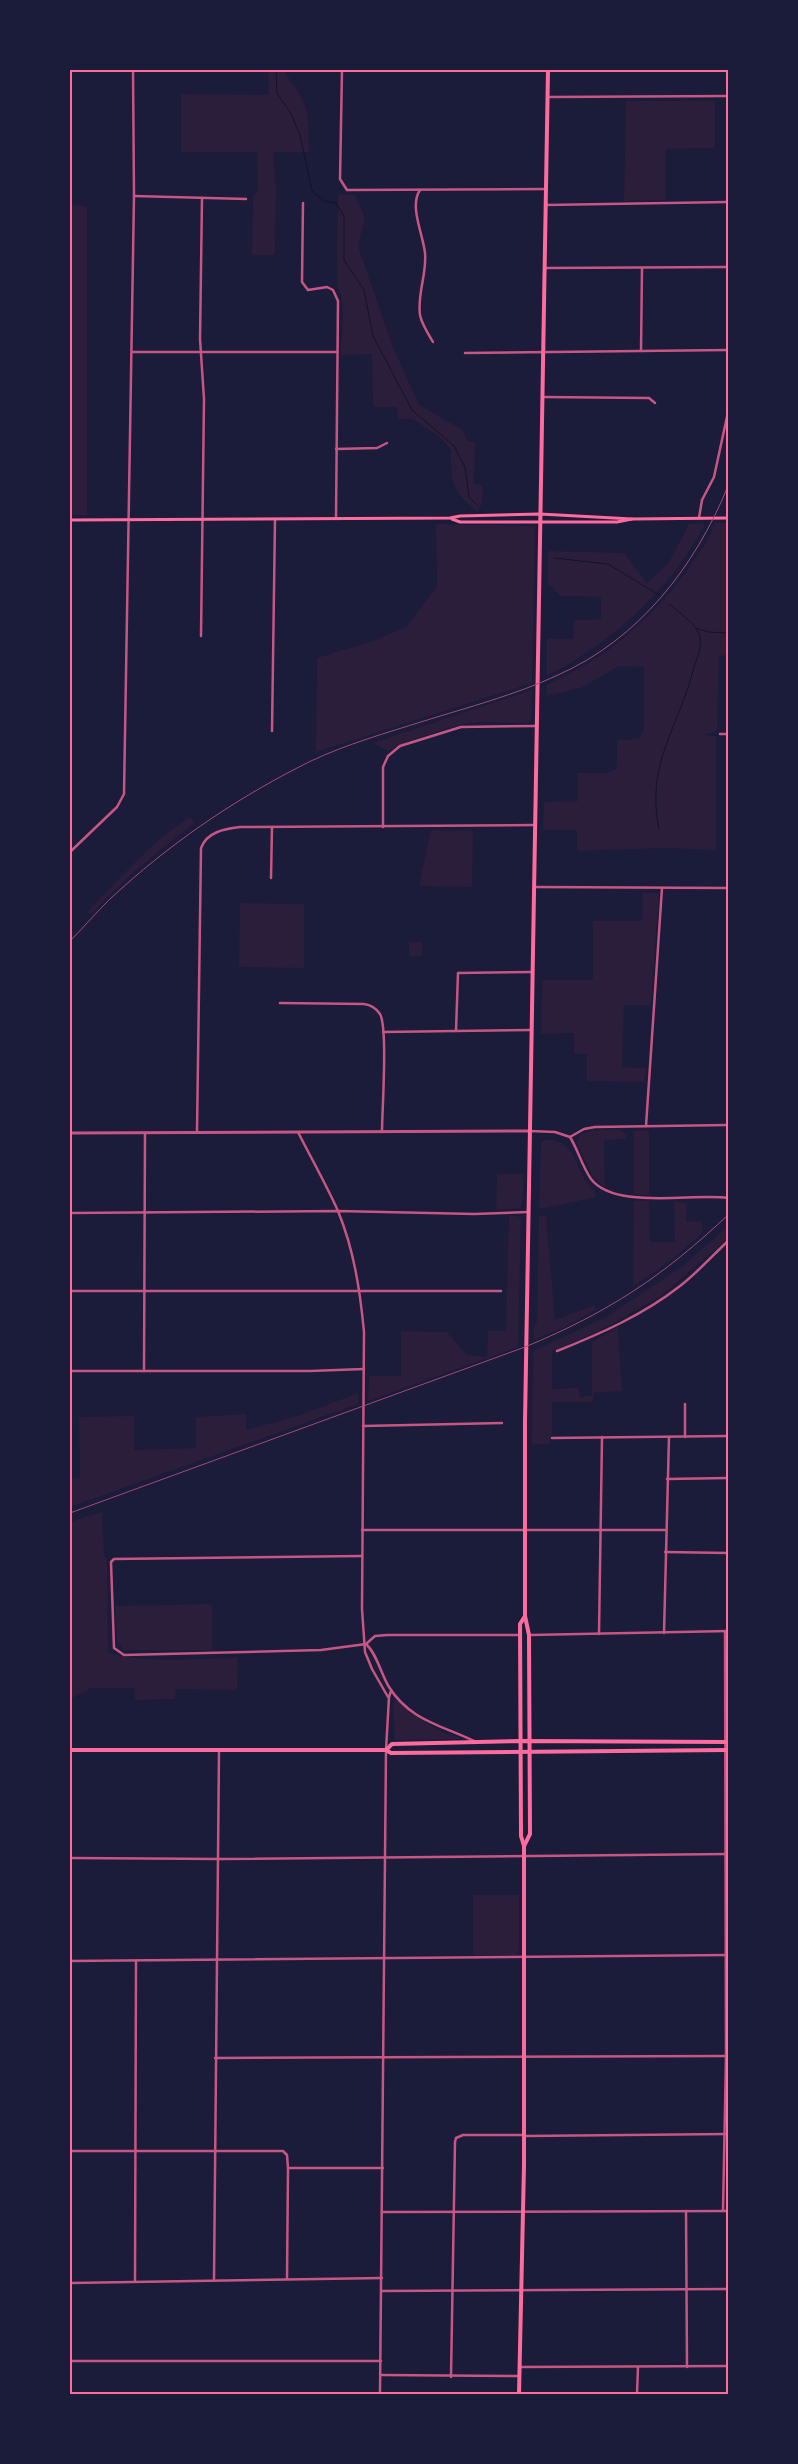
<svg xmlns="http://www.w3.org/2000/svg" width="798" height="2464" font-family="'Fira Sans Condensed',sans-serif">
<style>
.green{fill:#2a1e3b}
.lines{fill:none;stroke-linecap:round;stroke-linejoin:round}
.stream{stroke:#12122b;stroke-width:1}
.minor{stroke:#c65784;stroke-width:2.5}
.tertiary{stroke:#c65784;stroke-width:3}
.secondary{stroke:#ff6b9d;stroke-width:3}
.primary{stroke:#ff6b9d;stroke-width:4}
.rail{stroke:#a44b75;stroke-width:1}
.neatline{fill:none;stroke:#ff6b9d;stroke-width:2}
</style>
<rect width="100%" height="100%" fill="#1b1b3a"/>
<g class="green">
<path d="M268 70H283C309 106 309 108 309 152H273L276 189 275 255H252L253 196 258 191 257 152H181V94L269 95Z"/>
<polygon points="626,101 715,101 715,148 666,149 666,200 624,201"/>
<path d="M338 194 355 195 365 218 358 246 392 345 419 405 463 430 467 441 475 442 474 484 483 485 482 504 477 511C450 490 451 481 451 450L441 438 413 419H398L397 407H373L372 354 341 355C341 333 347 304 337 285Z"/>
<polygon points="70,205 87,206 87,515 70,515"/>
<path d="M715 523H728V655L719 656 717 731 703 735 716 736V850L665 848 577 851V830H543L544 802 578 801V773H606L615 770 617 767V740L639 739 644 728V667L619 666 581 688 547 696V684C604 660 649 622 686 572 697 556 708 542 715 523Z"/>
<polygon points="436,524 535,526 532,683 316,752 317,658 373,641 407,626 437,586"/>
<path d="M689 524H705C669 591 614 641 547 676V639H573L574 620 601 619V597L561 596 548 584V551L624 553 647 583 668 564Z"/>
<polygon points="532,690 531,721 528,723 481,722 462,724 411,740 388,751 373,743"/>
<path d="M190 817 194 823 130 875 91 914 88 912C120 878 150 843 190 817Z"/>
<polygon points="431,830 473,831 472,887 419,886"/>
<polygon points="643,892 659,894 651,1005 624,1005 622,1067 646,1068 644,1082 587,1081 587,1054 574,1054 574,1033 541,1034 542,980 593,980 593,921 642,921"/>
<polygon points="240,903 304,904 304,968 239,967"/>
<polygon points="422,942 422,956 409,956 409,942"/>
<polygon points="593,1130 620,1130 626,1135 626,1139 604,1140 605,1187 594,1178 577,1143 580,1135"/>
<polygon points="634,1131 649,1131 649,1195 634,1194"/>
<path d="M548 1139C573 1142 574 1161 585 1180 588 1186 595 1189 596 1196L593 1198 539 1209 541 1142Z"/>
<polygon points="497,1174 524,1174 522,1205 520,1208 496,1210"/>
<polygon points="634,1201 649,1201 650,1242 675,1242 674,1201 687,1203 686,1222 702,1221 702,1233 675,1257 633,1287"/>
<polygon points="509,1215 521,1217 518,1347 368,1401 369,1376 401,1376 401,1331 447,1332 467,1355 487,1357 488,1331 506,1331"/>
<polygon points="546,1215 555,1320 594,1305 597,1309 566,1326 534,1340 534,1327 537,1321 539,1216"/>
<polygon points="728,1226 728,1238 661,1296 599,1331 552,1351 552,1389 579,1388 579,1397 592,1396 592,1342 618,1327 622,1391 594,1393 593,1402 552,1402 552,1435 549,1444 532,1445 533,1351 610,1315 683,1266"/>
<polygon points="358,1393 358,1404 70,1507 70,1479 80,1478 79,1417 134,1416 134,1450 196,1448 196,1417 246,1414 246,1430 301,1415"/>
<path d="M102 1512 104 1556 107 1559 108 1652C133 1664 207 1658 238 1658L237 1690 176 1689 175 1699 135 1700 134 1688H91L70 1699V1522Z"/>
<polygon points="212,1604 212,1650 124,1650 117,1640 115,1606"/>
<path d="M395 1701H398C419 1717 433 1732 460 1737V1739L395 1740 393 1703Z"/>
<polygon points="473,1895 519,1895 519,1950 516,1955 473,1955"/>
</g>
<g class="lines">
<g class="stream">
<polyline points="276,70 277,93 291,114 300,135 312,191 324,201 336,203 344,216 344,260 364,290 373,336 412,410 454,446 465,467 469,497 478,506"/>
<polyline points="554,558 608,564 659,595"/>
<polyline points="696,628 709,632 728,633"/>
<path d="M659 829C645 763 679 728 694 667 697 658 702 647 700 637 698 625 678 612 669 604"/>
</g>
<g class="minor">
<polyline points="342,70 340,179 347,190 545,189"/>
<polyline points="548,97 728,96"/>
<path d="M420 190C409 206 423 234 425 253 427 274 417 294 420 315 422 325 428 333 433 342"/>
<polyline points="134,196 246,199"/>
<polyline points="303,203 302,282 308,290 327,287 333,290 338,301 336,519"/>
<polyline points="546,205 728,202"/>
<polyline points="545,268 728,267"/>
<polyline points="641,351 642,268"/>
<polyline points="132,352 337,352"/>
<polyline points="465,353 728,350"/>
<polyline points="543,397 649,398 655,403"/>
<polyline points="336,449 377,448 387,443"/>
<polyline points="699,518 702,500 714,477 728,412"/>
<polyline points="201,636 204,399 200,339 202,198"/>
<polyline points="272,731 275,519"/>
<polyline points="720,734 728,734"/>
<polyline points="383,827 383,767 388,756 400,746 461,727 536,726"/>
<polyline points="70,852 117,807 124,794 134,196 133,70"/>
<polyline points="271,878 272,827"/>
<polyline points="535,887 728,888"/>
<path d="M280 1003 364 1004C371 1005 376 1008 380 1014 388 1028 382 1111 382 1132"/>
<polyline points="456,1031 458,973 533,972"/>
<polyline points="383,1032 532,1030"/>
<polyline points="646,1126 662,888"/>
<path d="M197 1131 201 848C207 832 224 829 240 827L535 825"/>
<path d="M530 1131 555 1132 570 1137C578 1150 582 1166 591 1179 615 1210 692 1193 728 1198"/>
<path d="M298 1132C311 1158 326 1184 338 1211 354 1250 360 1290 364 1332L362 1609 365 1652 372 1669 388 1697"/>
<polyline points="570,1137 584,1129 595,1127 728,1125"/>
<polyline points="70,1213 338,1211 474,1214 528,1212"/>
<polyline points="70,1291 501,1291"/>
<path d="M557 1351C600 1334 643 1315 680 1286 697 1273 712 1256 728 1241"/>
<polyline points="70,1371 310,1371 364,1369"/>
<polyline points="144,1371 145,1133"/>
<polyline points="363,1426 502,1423"/>
<polyline points="685,1437 685,1404"/>
<polyline points="552,1438 728,1436"/>
<polyline points="667,1479 728,1478"/>
<polyline points="362,1530 665,1530"/>
<polyline points="665,1552 728,1553"/>
<polyline points="362,1556 114,1559 111,1562 114,1648 124,1655 321,1650 366,1644 375,1636 387,1635 520,1635"/>
<polyline points="664,1633 669,1437"/>
<polyline points="599,1634 602,1437"/>
<polyline points="530,1635 728,1631"/>
<path d="M366 1644C377 1654 381 1674 389 1687 410 1721 444 1726 476 1742"/>
<polyline points="70,1858 221,1859 728,1854"/>
<polyline points="70,1961 728,1955"/>
<polyline points="215,2058 727,2056"/>
<polyline points="525,2136 728,2134"/>
<polyline points="70,2151 283,2151 287,2155 288,2168 287,2279"/>
<polyline points="288,2168 383,2168"/>
<polyline points="686,2211 687,2367"/>
<polyline points="723,2211 726,2056 725,1631"/>
<polyline points="382,2212 728,2211"/>
<polyline points="214,2279 219,1751"/>
<polyline points="135,2281 136,1961"/>
<polyline points="70,2283 382,2278"/>
<polyline points="382,2291 728,2289"/>
<polyline points="70,2361 381,2361"/>
<polyline points="520,2367 728,2366"/>
<polyline points="381,2375 519,2376"/>
<polyline points="451,2377 455,2142 456,2138 463,2135 524,2135"/>
<polyline points="380,2394 386,1750 389,1697 391,1691"/>
<polyline points="637,2394 638,2367"/>
</g>
<polyline class="tertiary" points="70,1133 530,1131"/>
<g class="secondary">
<polyline points="452,519 460,522 617,522 632,519 728,518"/>
<polyline points="70,520 450,518 460,516 540,514 632,519"/>
</g>
<g class="primary">
<polyline points="70,1750 386,1750 391,1753 728,1750"/>
<polyline points="386,1750 392,1744 521,1741 728,1742"/>
<polyline points="524,1846 530,1834 529,1635 525,1616 525,1422 548,70"/>
<polyline points="519,2394 524,2165 524,1846 521,1836 520,1624 525,1616"/>
</g>
<g class="rail">
<path d="M70 941C87 924 103 904 122 888 179 837 242 795 311 761 347 744 386 733 424 721 469 707 515 695 558 675 639 639 695 567 728 486"/>
<path d="M70 1513 525 1347C609 1312 662 1277 728 1215"/>
</g>
</g>
<rect width="798" height="2464" fill="none" stroke="#1b1b3a" stroke-width="142"/>
<rect x="71" y="71" width="656" height="2322" class="neatline"/>
</svg>
